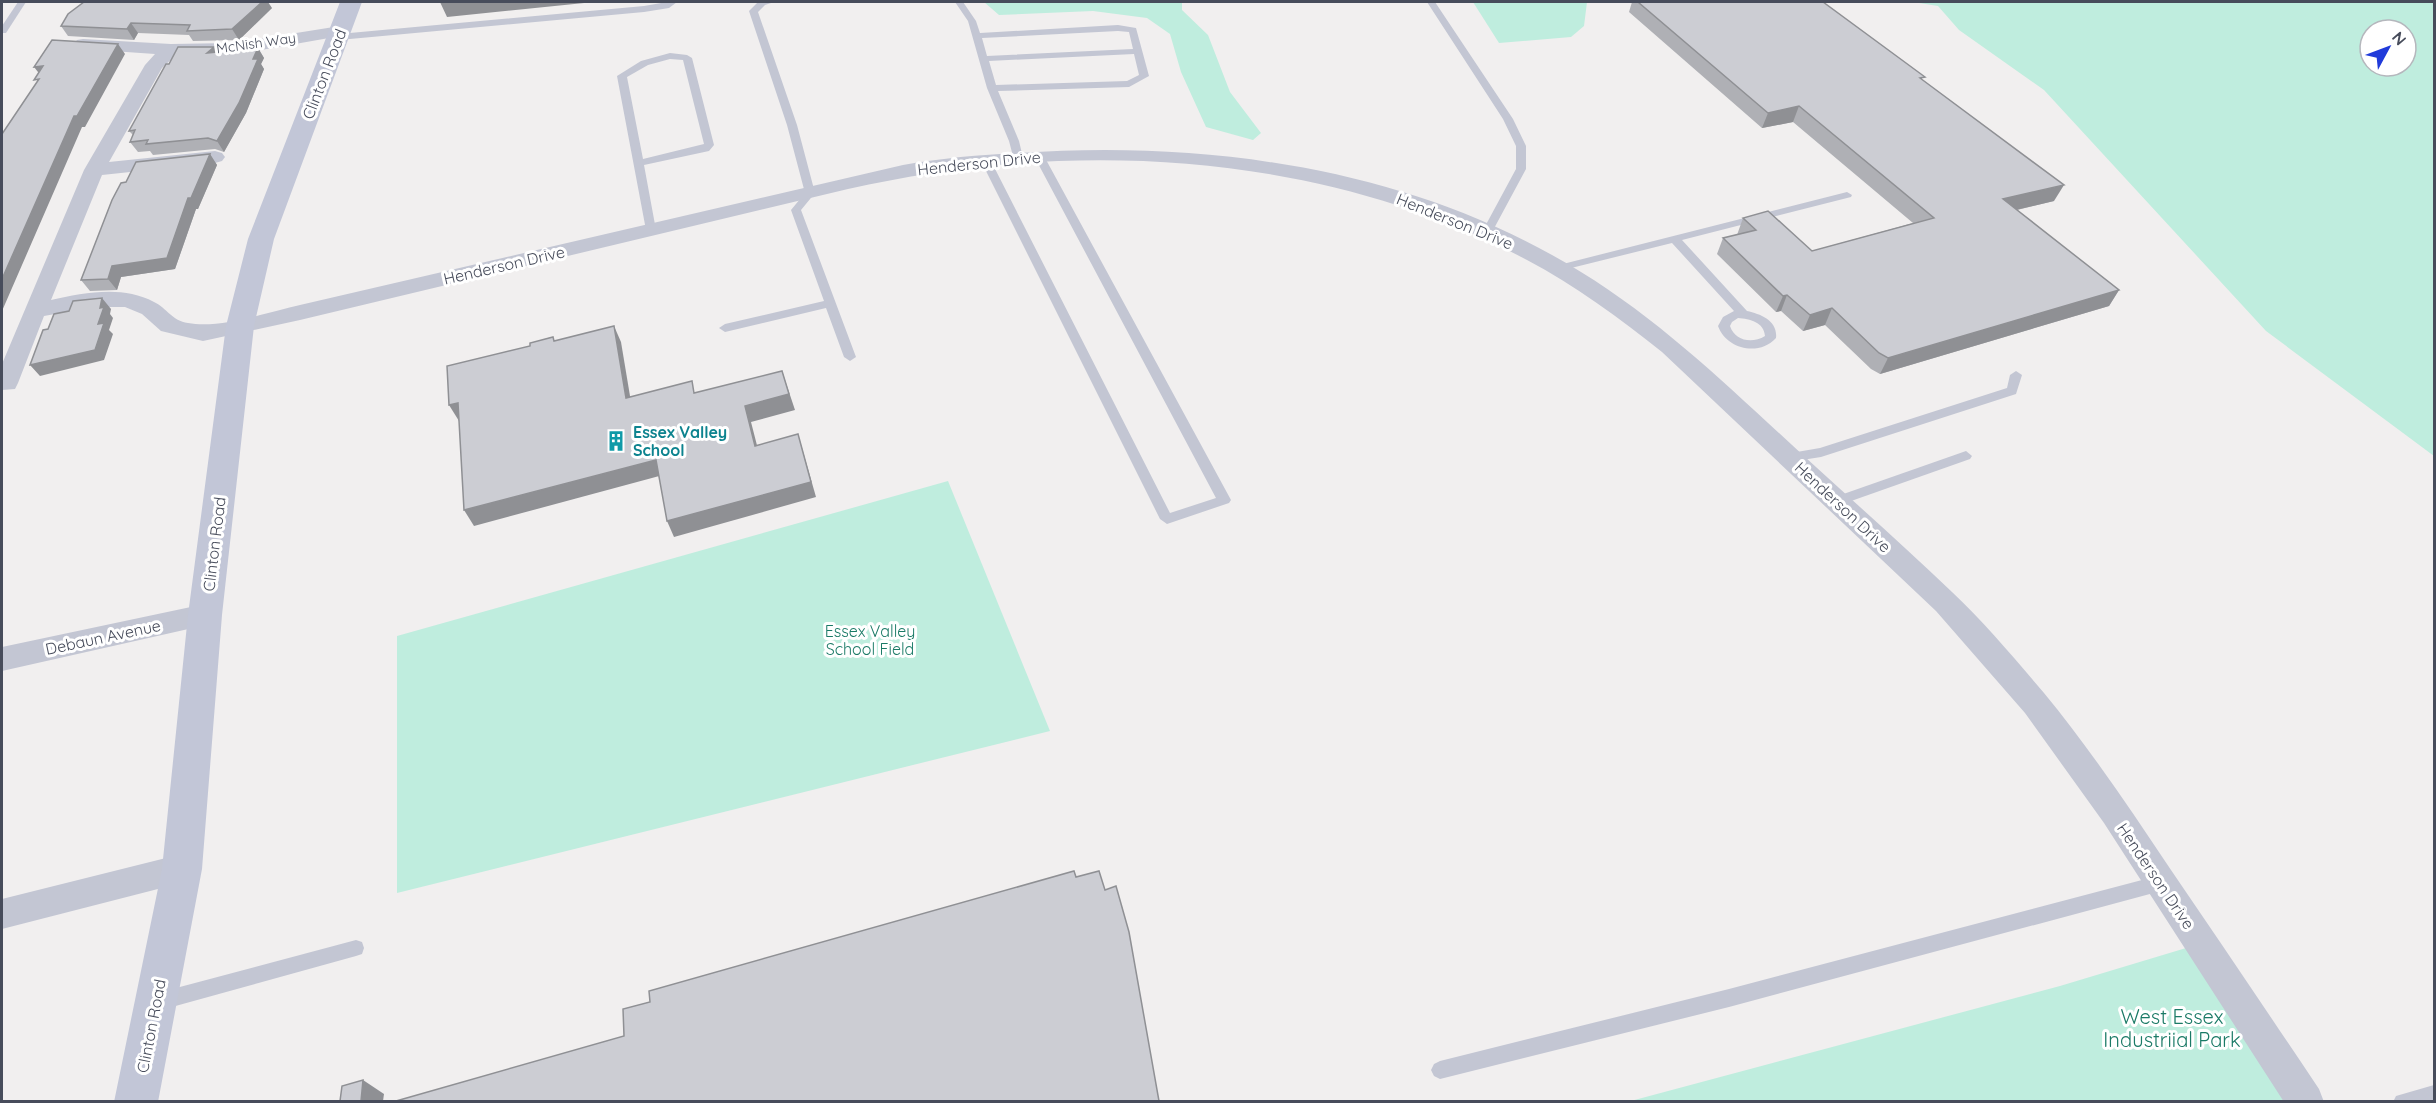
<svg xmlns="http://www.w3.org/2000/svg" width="2436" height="1103" font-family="Quicksand,sans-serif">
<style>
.green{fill:#bfedde;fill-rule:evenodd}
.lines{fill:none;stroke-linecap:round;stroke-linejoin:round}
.lane{fill:#c3c6d3;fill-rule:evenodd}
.street{fill:#c3c6d3;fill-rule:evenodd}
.secondary{fill:#c2c6d7;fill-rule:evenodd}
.wall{fill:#afb0b5}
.shaded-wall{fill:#8f9094}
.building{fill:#cccdd3;stroke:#8f9094;stroke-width:1.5}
.labels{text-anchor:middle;stroke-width:6;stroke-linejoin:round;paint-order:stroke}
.far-street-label{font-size:14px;fill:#474c5b;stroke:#fff}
.street-label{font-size:16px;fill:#474c5b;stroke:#fff}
.culture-label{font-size:16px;font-weight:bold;fill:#0d838f;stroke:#fff;text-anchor:start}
.park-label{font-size:16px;fill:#1a7a66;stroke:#fff}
.near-park-label{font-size:20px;fill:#1a7a66;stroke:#fff}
</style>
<rect width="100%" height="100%" fill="#f1efef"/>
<g class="green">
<polygon points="984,2 1182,2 1182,10 1208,35 1230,92 1261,133 1253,140 1206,127 1181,72 1170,34 1147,18 1093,11 999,15"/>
<polygon points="1473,2 1587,2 1584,26 1571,37 1499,43"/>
<path d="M1913 2H2434V456L2266 331 2044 90 1959 30 1938 6ZM2370 30H2406V66H2370Z"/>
<polygon points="948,481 1050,731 397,893 397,636"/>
<polygon points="2206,942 2306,1102 1627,1102 2060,986"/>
</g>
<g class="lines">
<g class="lane">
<polygon points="18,2 26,2 6,33 2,33 2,26"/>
<polygon points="667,2 677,2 669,8 644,12 339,40 334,37 339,34 644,6"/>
<polygon points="758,2 774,2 765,5 758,12 797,125 815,193 801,210 856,357 850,361 844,357 826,308 725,332 719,328 725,324 824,301 791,210 805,193 787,125 749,11"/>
<path d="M955 2H963L976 21 980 33 1118 25 1136 28 1149 76 1129 87 998 91 1019 141 1023 158 1018 161 1014 160 1009 141 987 88 968 21ZM1118 31 1129 32 1133 49 987 56 982 38ZM1134 54 1139 75 1127 81 996 85 989 61Z"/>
<polygon points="1427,2 1435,2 1513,119 1526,146 1526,169 1491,234 1483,234 1482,232 1516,169 1516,146 1503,119"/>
<path d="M670 53 687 55 692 58 714 145 709 151 644 165 656 230 651 233 646 230 617 76 641 61ZM670 59 683 60 704 144 643 159 627 77 648 65Z"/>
<polygon points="1039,153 1044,156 1231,500 1229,503 1167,524 1160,519 981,161 982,159 986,158 991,161 1170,513 1216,498 1034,156"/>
<path d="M1847 192 1852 195 1851 197 1682 240 1747 311C1761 314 1778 321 1776 338 1759 357 1726 349 1718 326L1723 317 1734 311 1672 243 1559 271 1553 268 1555 266ZM1738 318C1750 319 1764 322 1765 336 1752 344 1735 341 1730 326L1732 322Z"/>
<polygon points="2016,371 2022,375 2016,394 1821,457 1789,462 1783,457 1785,454 1820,448 2007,388 2010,375"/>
<polygon points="1966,451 1972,456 1970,459 1837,506 1830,501 1832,498"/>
<polygon points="2161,875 2167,878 2169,883 2167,888 2161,891 1729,1007 1440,1079 1434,1076 1431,1070 1434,1064 1440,1061 1729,989"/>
<polygon points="356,940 362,942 364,948 362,954 356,956 161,1010 155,1007 152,1001 155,995 161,992"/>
<polygon points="2434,1085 2434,1102 2393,1102 2396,1096"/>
</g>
<g class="street">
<path d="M340 26 346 27 349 31 346 35 233 55H176L162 68 109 162 215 151 222 153 225 157 222 161 215 163 102 175 51 300C84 293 122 285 154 302 167 308 172 321 188 323 221 329 268 312 300 305L903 165C942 158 981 155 1020 153 1212 140 1415 169 1581 272 1664 323 1733 391 1805 457 1854 502 1904 546 1952 592 1985 623 2015 659 2044 693 2090 749 2131 810 2171 870 2221 943 2270 1016 2319 1089L2324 1102H2284L2104 823 2025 713 1936 611 1662 352C1619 318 1575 285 1527 260 1322 151 1072 138 848 189L300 320 203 341 161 331 142 314 125 307H94L44 316 18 383 15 389 2 390V364L84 170 145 65 155 54 83 49 77 48 74 44 77 40 83 39 171 44 233 43Z"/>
<polygon points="205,604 215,607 219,615 215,623 2,671 2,647"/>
<polygon points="182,854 193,858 198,869 193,880 2,929 2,899"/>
</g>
<polygon class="secondary" points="340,2 362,2 274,239 254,326 222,615 202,869 158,1102 114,1102 162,869 188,615 226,326 248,239"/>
</g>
<g class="wall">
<polygon points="1632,2 1823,2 1923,81 2054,201 2017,210 2119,290 2109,306 1880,374 1871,369 1825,325 1803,331 1781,311 1776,312 1717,254 1723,238 1737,235 1743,218 1812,251 1913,223 1793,122 1762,128 1629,12"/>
<polygon points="272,8 239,40 193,41 189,35 138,33 134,40 68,36 61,26"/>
<polygon points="258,48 264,58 261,64 264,69 246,113 224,152 215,149 153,155 150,151 138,152 130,142 133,135 129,131 217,52"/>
<polygon points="210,154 217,165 198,209 196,209 175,269 121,277 117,290 90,291 81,280 126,182"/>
</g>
<g class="shaded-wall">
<polygon points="262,2 268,2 272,8 239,40 232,29"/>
<polygon points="440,2 594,2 447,17"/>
<polygon points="131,23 138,33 134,40 127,29"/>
<polygon points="118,44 125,54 85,127 82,127 2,311 2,279 74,116"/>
<polygon points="214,47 220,57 207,53"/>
<polygon points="258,48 264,58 261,64 264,69 246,113 224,152 217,141"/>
<polygon points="43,66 42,77 34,67"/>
<polygon points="1799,106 1793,122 1762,128 1768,113"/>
<polygon points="210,154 217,165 198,209 196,209 175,269 121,277 117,290 108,279 112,266 188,198"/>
<polygon points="2064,185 2054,201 1994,215 2003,199"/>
<polygon points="2119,290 2109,306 1880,374 1888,358"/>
<polygon points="1787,295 1781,311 1776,312 1783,296"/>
<polygon points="102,298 111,309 110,314 113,318 109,330 113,334 104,360 40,376 30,365 98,324 100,308"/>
<polygon points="1832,308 1825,325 1803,331 1810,315"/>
<polygon points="614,326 621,342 633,414 626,398"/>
<polygon points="782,371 795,410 751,422 761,461 755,446 745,406"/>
<polygon points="458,403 459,421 449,405"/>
<polygon points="798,434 816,497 674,537 667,521"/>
<polygon points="656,460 663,475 474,526 464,510"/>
<polygon points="363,1080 384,1094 383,1101 361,1101"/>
</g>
<g class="building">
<polygon points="84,2 262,2 232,29 187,31 190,25 131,23 127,29 61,26 68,14"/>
<polygon points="1638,2 1823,2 1925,77 1920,78 2064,185 2003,199 2119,290 1888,358 1879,353 1832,308 1810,315 1787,295 1783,296 1723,238 1756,230 1743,218 1768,211 1812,251 1934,218 1799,106 1768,113"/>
<polygon points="52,40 118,44 77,116 74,116 2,279 2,134 39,79 34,80 43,66 34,67"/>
<polygon points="178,47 214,47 207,53 258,48 253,59 258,59 239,103 217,141 208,138 146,144 148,140 130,142 135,130 129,131 166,64 169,64"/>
<polygon points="210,154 191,198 188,198 167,258 112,266 108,279 81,280 112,200 121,183 126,182 136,162"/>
<polygon points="102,298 100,308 104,307 98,324 104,323 95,350 30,365 43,330 48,329 54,314 69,311 73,301"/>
<polygon points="614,326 626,398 692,381 694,393 782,371 789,394 745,406 755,446 798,434 811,482 667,521 656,460 464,510 458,403 449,405 447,366 530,346 530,343 553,337 554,341"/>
<polygon points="1074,871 1076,877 1099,871 1105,890 1116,886 1129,932 1159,1101 396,1101 624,1036 623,1009 650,1002 649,991"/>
<polygon points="363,1080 361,1101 340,1101 342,1086"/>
</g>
<defs>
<g id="building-bare" transform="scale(1.62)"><path d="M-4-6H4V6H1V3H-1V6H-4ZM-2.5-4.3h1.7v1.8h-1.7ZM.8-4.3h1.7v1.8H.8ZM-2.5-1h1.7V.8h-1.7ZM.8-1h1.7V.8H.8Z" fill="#0f9aa8" stroke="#fff" stroke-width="2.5" paint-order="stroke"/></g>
</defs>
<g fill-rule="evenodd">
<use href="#building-bare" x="616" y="441"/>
</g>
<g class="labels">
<g class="far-street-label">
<text transform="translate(256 43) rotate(-8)" y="5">McNish Way</text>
</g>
<g class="street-label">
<text transform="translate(324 74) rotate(-69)" y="6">Clinton Road</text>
<text transform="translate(979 163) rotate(-6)" y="6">Henderson Drive</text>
<text transform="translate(1455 221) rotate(22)" y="6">Henderson Drive</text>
<text transform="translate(504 265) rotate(-13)" y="6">Henderson Drive</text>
<text transform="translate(1843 507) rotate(43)" y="6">Henderson Drive</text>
<text transform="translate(214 544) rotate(-83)" y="6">Clinton Road</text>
<text transform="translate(103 637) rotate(-12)" y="6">Debaun Avenue</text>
<text transform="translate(2156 876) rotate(56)" y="6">Henderson Drive</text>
<text transform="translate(151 1026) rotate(-79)" y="6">Clinton Road</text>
</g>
<g class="culture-label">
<text x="633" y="438">Essex Valley<tspan x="633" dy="18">School</tspan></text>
</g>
<g class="park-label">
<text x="870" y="637">Essex Valley<tspan x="870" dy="18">School Field</tspan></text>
</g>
<g class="near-park-label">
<text x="2172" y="1024">West Essex<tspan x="2172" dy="23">Industriial Park</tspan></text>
</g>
</g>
<rect width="2436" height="1103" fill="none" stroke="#474c5b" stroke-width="6"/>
<g transform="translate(2388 48) rotate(49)"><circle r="28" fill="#ffffff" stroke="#b5b7bd" stroke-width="1.5"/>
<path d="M0-4.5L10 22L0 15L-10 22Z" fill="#203bda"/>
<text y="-9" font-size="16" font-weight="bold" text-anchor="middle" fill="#474c5b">N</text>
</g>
</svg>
